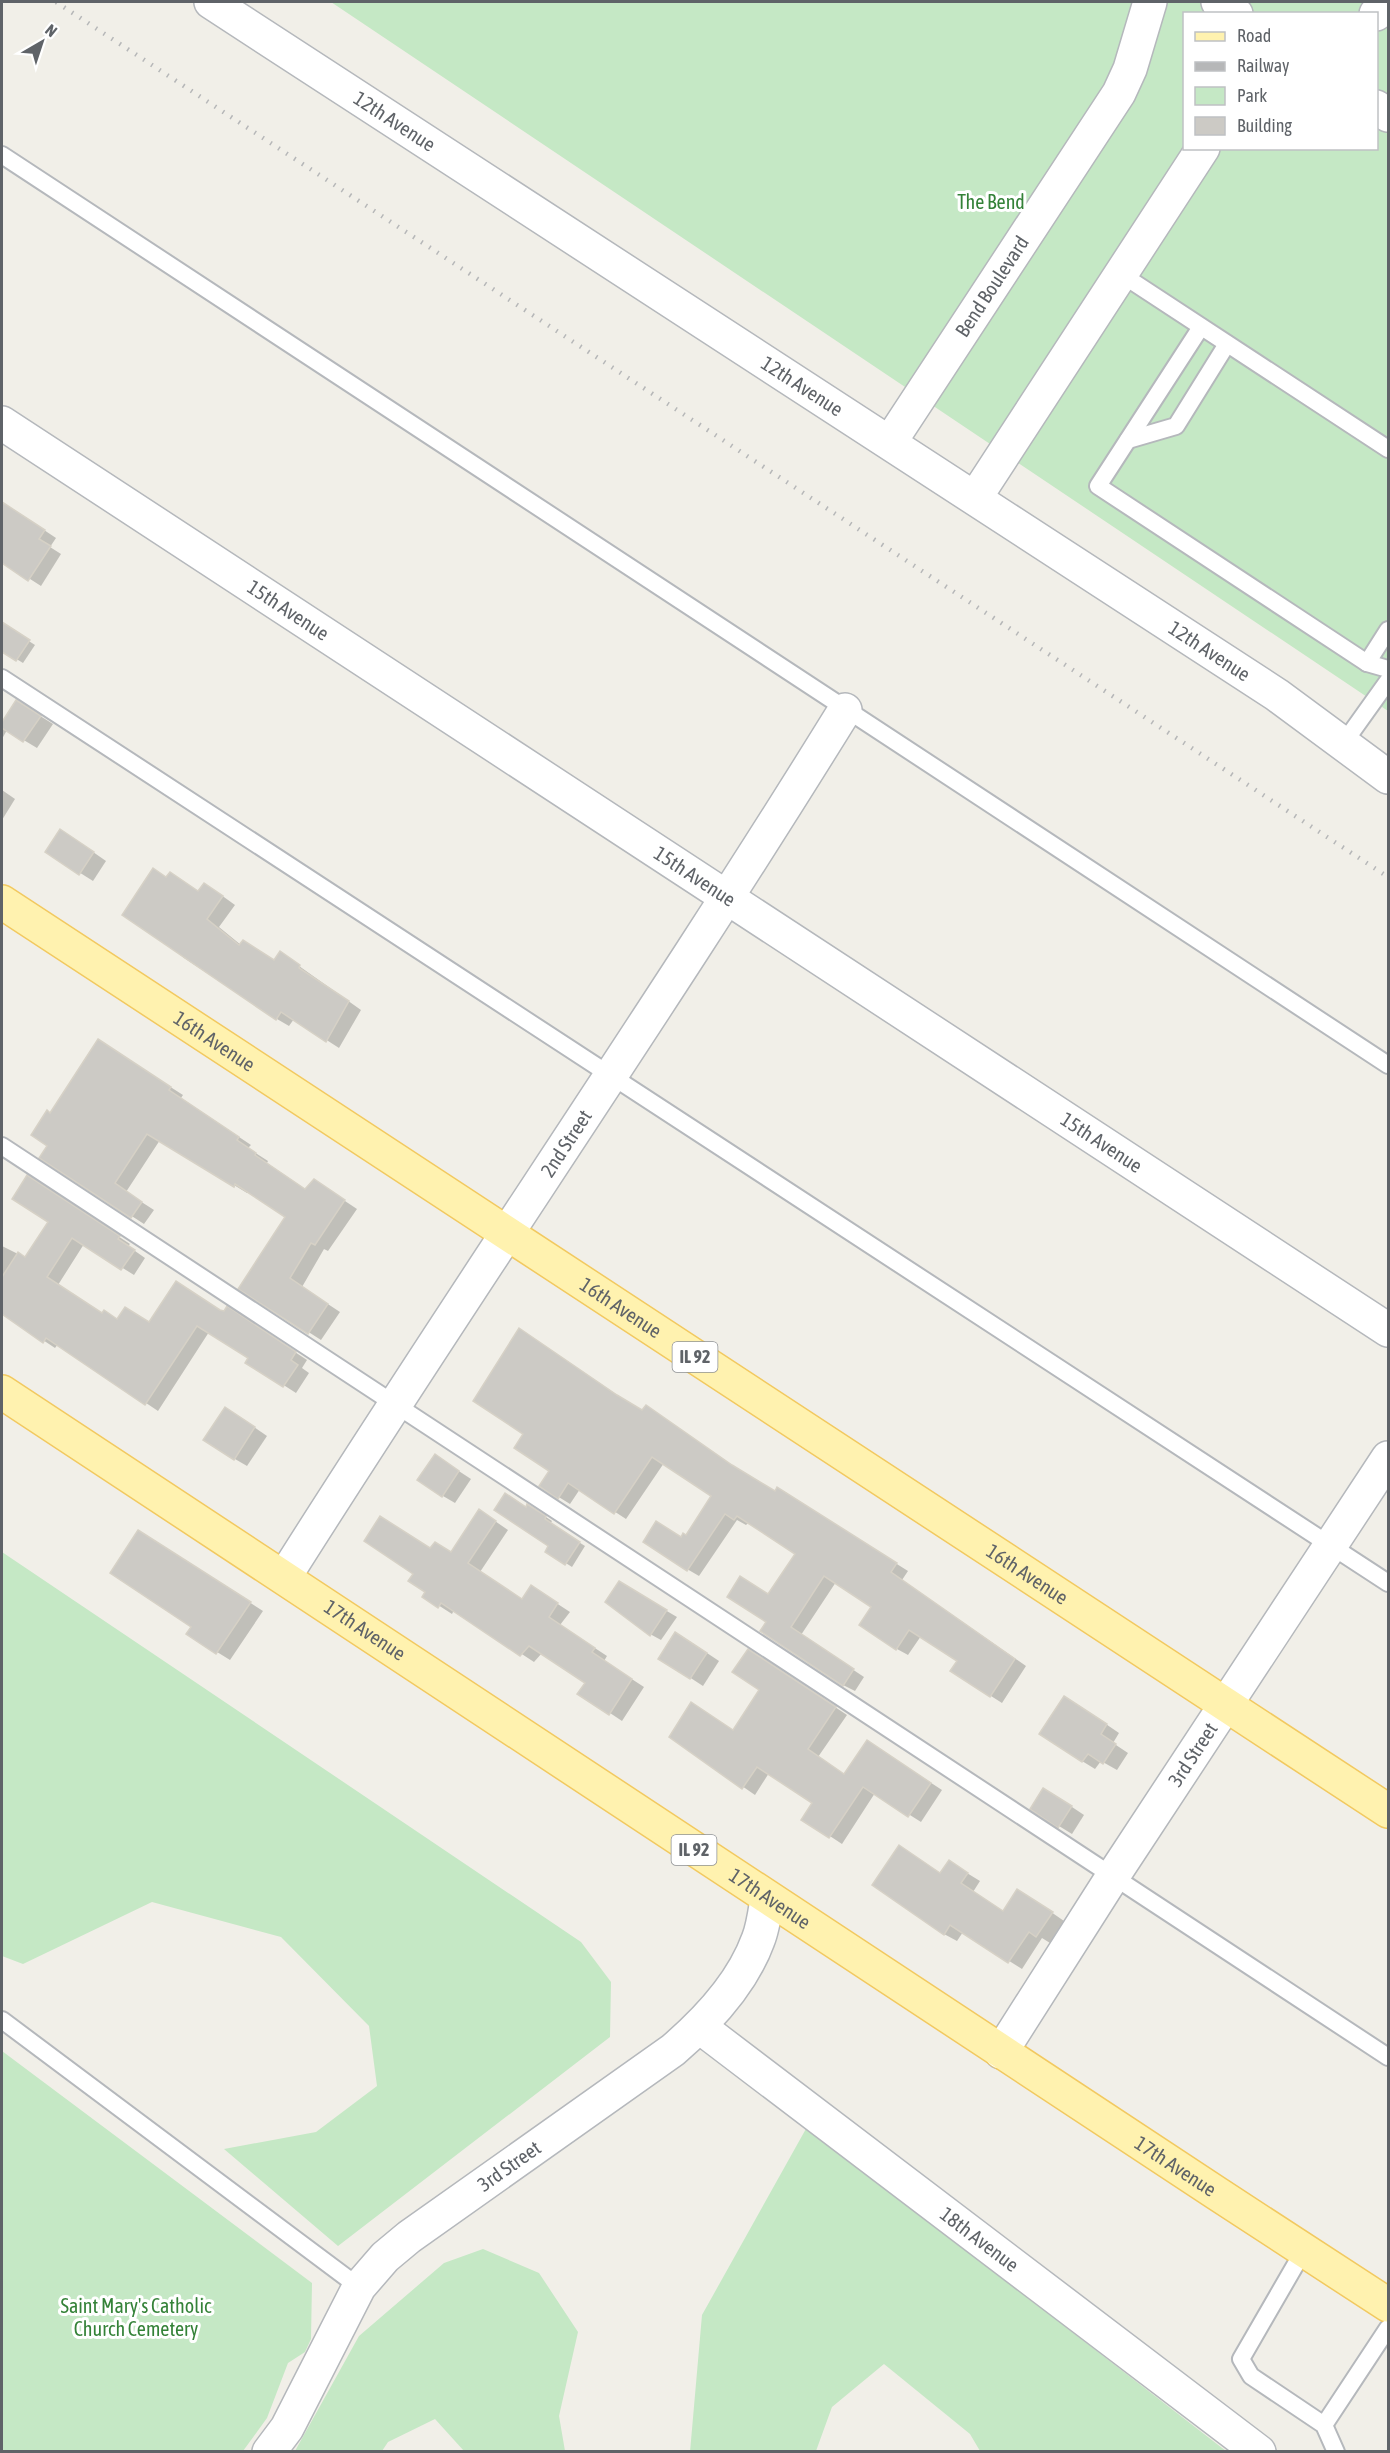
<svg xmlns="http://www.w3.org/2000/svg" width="1390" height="2453" font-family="'Asap Condensed',sans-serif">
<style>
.green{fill:#c5e8c5;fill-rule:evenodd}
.shadow{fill:#0003}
.building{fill:#cccac5;stroke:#d6d1c6;stroke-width:1.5}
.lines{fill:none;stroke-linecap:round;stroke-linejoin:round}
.service-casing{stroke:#b5b8bc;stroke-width:20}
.minor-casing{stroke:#b5b8bc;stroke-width:36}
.tertiary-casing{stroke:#b5b8bc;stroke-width:36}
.primary-casing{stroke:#f2c960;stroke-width:36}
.service{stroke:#fff;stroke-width:16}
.minor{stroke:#fff;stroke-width:33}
.tertiary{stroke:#fff;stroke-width:33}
.primary{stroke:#fff2af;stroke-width:33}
.rail{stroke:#b6b7b8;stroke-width:4.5;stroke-dasharray:1.5 8;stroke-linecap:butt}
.labels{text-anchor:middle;stroke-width:6;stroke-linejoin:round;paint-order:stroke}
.shield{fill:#fff;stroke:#8f9295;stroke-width:1.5}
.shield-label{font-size:18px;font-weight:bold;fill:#5f6368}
.street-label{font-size:20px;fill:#5f6368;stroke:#fff}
.park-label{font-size:20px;fill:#348238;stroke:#fff}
</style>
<rect width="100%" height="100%" fill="#f1efe8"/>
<g class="green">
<path d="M331 2H1388V711ZM1184 14H1376V148H1184Z"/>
<polygon points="2,1552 581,1942 611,1982 610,2037 338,2246 224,2149 316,2132 377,2086 369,2026 281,1937 152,1902 23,1964 2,1956"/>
<polygon points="2,2051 312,2283 311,2339 305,2352 288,2363 267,2418 243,2451 2,2451"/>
<polygon points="807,2127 1226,2451 980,2451 970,2434 884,2364 832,2407 816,2451 690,2452 702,2315"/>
<polygon points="483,2249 539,2273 578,2332 559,2416 565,2451 464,2451 435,2419 388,2442 382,2451 295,2451 359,2336 444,2263"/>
</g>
<g class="shadow">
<polygon points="2,502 56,538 50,547 61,554 41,586 2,561"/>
<polygon points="7,627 35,645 23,663 2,650 2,636"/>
<polygon points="29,709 53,724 37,748 7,730 2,739 2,722"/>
<polygon points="2,790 15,799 2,820"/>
<polygon points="73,838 106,861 93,881 47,852"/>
<polygon points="171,874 199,892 217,892 235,905 219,927 241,945 275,961 292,961 361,1010 339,1048 294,1019 289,1026 277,1019 184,958 163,940 168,878"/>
<polygon points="111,1049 183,1095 181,1098 251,1145 248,1148 268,1161 267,1163 306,1190 327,1189 357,1209 328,1251 324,1249 302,1287 340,1312 321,1340 240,1288 287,1217 248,1191 247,1193 160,1140 126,1192 154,1210 144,1224 41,1157 49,1145 51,1114"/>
<polygon points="39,1184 130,1244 128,1246 145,1258 134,1275 84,1244 58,1285 103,1314 118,1320 150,1323 224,1313 239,1315 307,1360 302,1368 309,1373 296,1393 248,1362 250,1358 209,1332 158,1411 58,1344 55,1348 2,1313 2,1246 26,1258 50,1222"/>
<polygon points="629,1404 775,1493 789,1496 908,1571 902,1580 1026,1666 1002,1703 991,1696 959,1661 921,1636 908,1655 897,1649 873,1607 836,1582 801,1635 864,1677 855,1691 843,1685 768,1622 769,1596 797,1554 749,1522 746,1525 737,1520 699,1576 687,1569 681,1539 686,1536 713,1495 664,1463 626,1519 580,1489 570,1504 541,1486"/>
<polygon points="238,1416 267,1436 247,1466 235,1459"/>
<polygon points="448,1464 471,1479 455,1503 443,1496"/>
<polygon points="526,1509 534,1509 552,1521 550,1524 585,1546 572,1567 547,1551 550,1546"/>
<polygon points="492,1519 508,1530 480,1572 523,1600 544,1595 570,1612 560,1625 607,1656 604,1661 644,1687 622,1721 610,1713 587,1683 542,1653 534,1662 454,1610 452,1614 424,1596 427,1592 431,1549 452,1554"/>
<polygon points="152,1539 263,1611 230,1660 188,1634 193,1626"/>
<polygon points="619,1583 677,1617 661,1640 650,1634"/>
<polygon points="689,1641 719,1661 703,1686 660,1658"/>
<polygon points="760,1657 847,1715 818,1757 845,1775 879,1749 942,1790 921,1822 875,1793 842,1844 804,1819 814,1803 769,1773 755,1795 671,1737 733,1731 761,1689"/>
<polygon points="1078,1705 1119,1733 1113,1743 1128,1753 1117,1770 1101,1761 1095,1769 1082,1761"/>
<polygon points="1057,1797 1084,1815 1072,1834 1059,1826"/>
<polygon points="962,1870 980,1881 973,1892 1004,1912 1031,1898 1064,1921 1050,1943 1042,1938 1022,1969 963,1932 957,1941 944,1934 941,1874"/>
</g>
<g class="building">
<polygon points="2,502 45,530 39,539 51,546 28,581 2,563"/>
<polygon points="2,622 30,640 16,661 2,652"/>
<polygon points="16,700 41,716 23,742 2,728 2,722"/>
<polygon points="60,829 94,852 79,875 45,852"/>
<polygon points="153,868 166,877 170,872 198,891 204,883 223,896 207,919 239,945 243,940 274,960 280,951 300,965 299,968 349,1001 326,1042 281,1012 276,1020 122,915"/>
<polygon points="98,1039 171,1087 169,1090 239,1137 237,1140 256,1153 255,1155 305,1189 314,1179 345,1200 315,1245 311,1243 290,1278 328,1304 308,1334 238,1289 285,1217 235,1184 234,1187 147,1134 115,1183 142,1202 131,1218 39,1158 47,1146 31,1135 47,1110 50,1113"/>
<polygon points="27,1175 120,1236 118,1239 135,1250 121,1270 72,1238 47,1277 102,1313 104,1310 117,1319 125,1307 149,1322 176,1281 220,1310 224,1311 227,1306 296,1352 291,1360 298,1365 283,1387 245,1363 248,1358 197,1326 145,1405 46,1338 43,1343 2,1314 2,1277 18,1252 25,1257 48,1222 12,1199"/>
<polygon points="519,1328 617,1395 642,1410 646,1405 732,1465 775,1491 777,1487 897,1563 891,1572 1015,1659 990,1697 950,1671 957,1661 909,1630 896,1650 859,1625 871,1607 824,1576 791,1627 854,1669 843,1686 760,1631 766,1622 727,1597 740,1576 768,1594 795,1554 737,1516 734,1520 725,1514 687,1571 643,1542 656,1521 681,1537 683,1533 686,1535 711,1496 652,1457 614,1514 568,1483 558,1499 539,1486 549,1471 514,1448 523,1434 473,1401"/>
<polygon points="225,1407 255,1427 234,1460 203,1440"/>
<polygon points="435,1454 459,1471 442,1497 417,1480"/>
<polygon points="505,1493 526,1507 527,1504 546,1516 545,1519 580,1542 565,1565 545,1552 548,1546 494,1510"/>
<polygon points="479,1509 496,1521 468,1563 522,1599 531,1585 558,1603 549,1617 595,1648 592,1652 632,1679 609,1715 577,1694 585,1683 529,1646 520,1656 441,1603 438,1608 422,1597 425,1592 408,1581 413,1574 364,1541 380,1516 430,1548 435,1542 451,1552"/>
<polygon points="138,1530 251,1602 216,1654 186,1634 191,1627 110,1573"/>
<polygon points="619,1581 667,1610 650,1636 605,1602"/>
<polygon points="675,1632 707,1653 690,1679 658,1659"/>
<polygon points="748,1649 836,1707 808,1749 844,1774 867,1740 931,1783 908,1817 863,1787 829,1838 801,1820 812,1803 757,1767 742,1789 669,1737 691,1702 733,1730 759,1690 732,1672"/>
<polygon points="1064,1696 1107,1724 1101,1734 1116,1744 1103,1764 1088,1754 1082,1762 1039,1734"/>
<polygon points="1043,1788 1072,1806 1058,1828 1030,1809"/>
<polygon points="899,1845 940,1873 949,1860 968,1873 961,1883 1003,1911 1017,1889 1053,1912 1036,1937 1029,1932 1008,1963 950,1925 944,1935 872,1885"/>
</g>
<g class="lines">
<g class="service-casing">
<g id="service">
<polyline points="2,155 1388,1065"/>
<polyline points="1121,274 1388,449"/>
<polyline points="1201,327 1098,486 1367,663 1388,669"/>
<polyline points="1128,440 1176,426 1227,344"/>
<polyline points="1367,663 1388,630"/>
<polyline points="2,678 1388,1583"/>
<polyline points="1343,744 1388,681"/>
<polyline points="2,1146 1388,2057"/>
<polyline points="2,2020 359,2287"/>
<polyline points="1304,2250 1241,2359 1251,2376 1324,2425 1336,2452"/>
<polyline points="1324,2425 1388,2328"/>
</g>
</g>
<g class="minor-casing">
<g id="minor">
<path id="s1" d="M285 1576C468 1286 664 1003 845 710"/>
<path id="s2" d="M700 2027 1259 2452"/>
<path id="s3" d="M1001 2052 1113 1876 1388 1458"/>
<path id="s4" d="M269 2452 287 2428 359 2287 385 2257 409 2237 673 2050C708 2020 742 1984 758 1940 763 1928 765 1912 767 1899"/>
</g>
</g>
<g class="tertiary-casing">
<g id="tertiary">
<path id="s5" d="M211 2 1277 695 1388 777"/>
<polyline points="1218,2 1236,14"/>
<polyline points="1376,14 1388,4"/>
<polyline points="1376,107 1388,115"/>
<path id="s6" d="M2 423 1388 1330"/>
<path id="s7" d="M890 442 1119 93 1130 69 1150 2"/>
<polyline points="975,498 1203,148"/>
</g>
</g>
<g class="primary-casing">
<g id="primary">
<path id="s8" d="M2 902 1388 1811"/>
<path id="s9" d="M2 1392C466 1694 924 2004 1388 2305"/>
</g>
</g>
<use href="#service" class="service"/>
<use href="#minor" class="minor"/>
<use href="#tertiary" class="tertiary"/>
<use href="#primary" class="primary"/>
<polyline class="rail" points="56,2 1388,877"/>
</g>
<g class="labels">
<g class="shield">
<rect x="672.5" y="1342" width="45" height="30" rx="4.5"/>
<rect x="671.5" y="1835" width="45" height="30" rx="4.5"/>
</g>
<g class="shield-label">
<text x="695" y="1363">IL 92</text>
<text x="694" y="1856">IL 92</text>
</g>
<g class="street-label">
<text dy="7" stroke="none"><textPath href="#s5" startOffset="219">12th Avenue</textPath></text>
<text dy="7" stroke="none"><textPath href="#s7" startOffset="186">Bend Boulevard</textPath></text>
<text dy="7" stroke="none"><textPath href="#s5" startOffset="705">12th Avenue</textPath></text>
<text dy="7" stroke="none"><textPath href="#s6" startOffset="342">15th Avenue</textPath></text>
<text dy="7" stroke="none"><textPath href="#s5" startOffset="1191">12th Avenue</textPath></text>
<text dy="7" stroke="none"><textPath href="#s6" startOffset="828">15th Avenue</textPath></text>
<text dy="7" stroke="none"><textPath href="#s8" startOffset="254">16th Avenue</textPath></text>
<text dy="7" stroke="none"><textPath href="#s6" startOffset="1314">15th Avenue</textPath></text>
<text dy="7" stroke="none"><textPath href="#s1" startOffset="516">2nd Street</textPath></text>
<text dy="7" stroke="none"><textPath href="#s8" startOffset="740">16th Avenue</textPath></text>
<text dy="7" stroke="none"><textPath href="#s8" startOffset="1226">16th Avenue</textPath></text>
<text dy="7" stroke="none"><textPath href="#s9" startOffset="434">17th Avenue</textPath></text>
<text dy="7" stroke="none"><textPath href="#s3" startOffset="354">3rd Street</textPath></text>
<text dy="7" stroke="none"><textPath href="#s9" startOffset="920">17th Avenue</textPath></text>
<text dy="7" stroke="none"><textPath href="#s4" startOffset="382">3rd Street</textPath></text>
<text dy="7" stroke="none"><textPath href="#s9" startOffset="1406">17th Avenue</textPath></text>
<text dy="7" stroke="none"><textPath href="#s2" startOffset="351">18th Avenue</textPath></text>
</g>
<g class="park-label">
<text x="991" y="209">The Bend</text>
<text x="136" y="2313">Saint Mary's Catholic<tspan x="136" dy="23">Church Cemetery</tspan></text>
</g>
</g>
<rect width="1390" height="2453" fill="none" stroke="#5f6368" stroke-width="6"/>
<rect x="1183" y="12" width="195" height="138" fill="#ffffff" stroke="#bfc1c3" stroke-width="1.5"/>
<rect x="1195" y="32" width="30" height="9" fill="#fff2af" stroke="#bfc1c3" stroke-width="1.5"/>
<text x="1237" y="42" font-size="18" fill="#5f6368">Road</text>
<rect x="1195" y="62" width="30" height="9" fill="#b6b7b8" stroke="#bfc1c3" stroke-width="1.5"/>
<text x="1237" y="72" font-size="18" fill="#5f6368">Railway</text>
<rect x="1195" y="87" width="30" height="18" fill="#c5e8c5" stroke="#bfc1c3" stroke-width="1.5"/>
<text x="1237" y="102" font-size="18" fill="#5f6368">Park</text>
<rect x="1195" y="117" width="30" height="18" fill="#cccac5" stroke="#bfc1c3" stroke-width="1.5"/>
<text x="1237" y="132" font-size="18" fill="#5f6368">Building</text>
<g transform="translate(42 42) rotate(39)" stroke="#ffffff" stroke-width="4.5" paint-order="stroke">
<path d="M0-4.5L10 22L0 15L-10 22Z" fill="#5f6368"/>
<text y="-9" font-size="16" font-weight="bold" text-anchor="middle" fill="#5f6368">N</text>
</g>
</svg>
